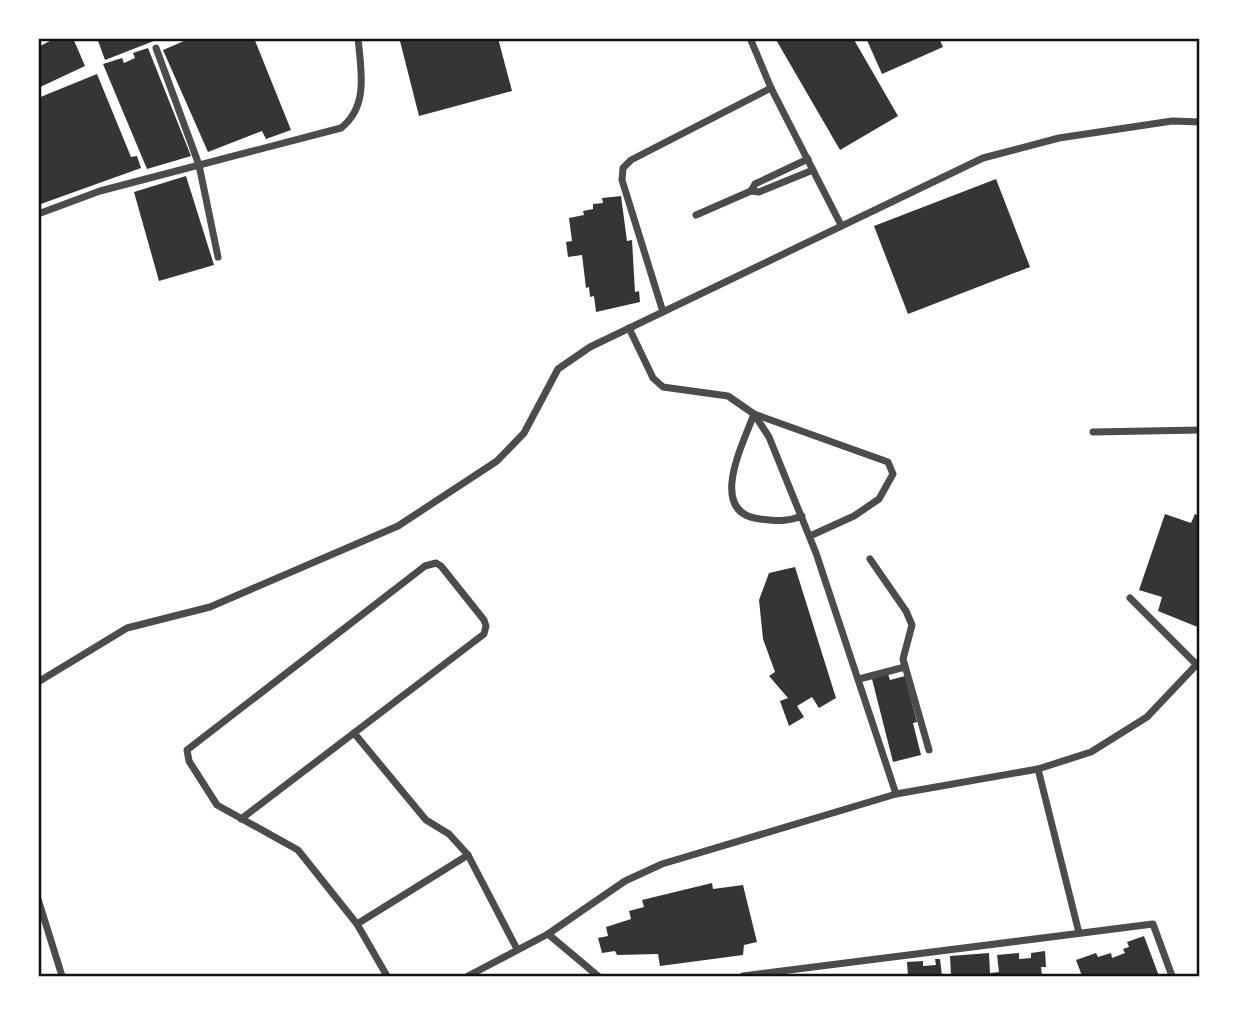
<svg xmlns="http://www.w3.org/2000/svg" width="1238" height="1015" font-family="Inter,sans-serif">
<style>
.building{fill:#353535}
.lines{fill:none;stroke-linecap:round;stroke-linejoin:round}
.minor{stroke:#4c4c4c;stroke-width:7}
.neatline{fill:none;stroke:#111;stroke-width:2.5}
</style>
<rect width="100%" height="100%" fill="#fff"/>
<g class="building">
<polygon points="56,38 73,38 85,66 38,88 38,47"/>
<polygon points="97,38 159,38 159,39 105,60"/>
<polygon points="191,38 254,38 291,130 266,139 262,131 208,152 163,50"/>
<polygon points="408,38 498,38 512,91 419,116 400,41"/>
<polygon points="775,38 853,38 898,116 840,150"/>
<polygon points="866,38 939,38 943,47 882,74"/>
<polygon points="148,48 191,156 147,169 103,64 122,58 124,63 135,58 133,53"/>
<polygon points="97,74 131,157 137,156 141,168 38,205 38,98"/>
<polygon points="186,176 214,265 159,281 134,192"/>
<polygon points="996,179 1030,267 908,314 874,226"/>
<polygon points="621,196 627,241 632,240 635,292 639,291 640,302 596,312 594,296 590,297 589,287 586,288 582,255 568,257 566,242 572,241 569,218 584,215 583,211 593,209 593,204 603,203 602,198"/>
<polygon points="1165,514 1191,523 1195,514 1200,516 1200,628 1158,611 1162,597 1139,590"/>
<polygon points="795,567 836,698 819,708 812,697 797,706 804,717 789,726 780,701 788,698 769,676 775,672 763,639 759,600 769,573"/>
<polygon points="888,674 890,680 905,676 917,722 913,723 921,755 893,762 872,679"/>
<polygon points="712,883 713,889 743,885 757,942 744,945 743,955 660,966 658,954 617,955 615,951 602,953 598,938 608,936 606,927 631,919 629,911 644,907 642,900"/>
<polygon points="1144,936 1159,976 1082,976 1076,960 1096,953 1098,957 1111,953 1112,958 1125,953 1123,949 1129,947 1127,942"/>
<polygon points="1045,951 1046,967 1041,967 1042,976 951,976 950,956 989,953 990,973 999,972 997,955 1019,953 1019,959 1031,958 1031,953"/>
<polygon points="935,959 940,959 942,976 908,976 907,962 923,961 923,966 936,965"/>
</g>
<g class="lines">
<g class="minor">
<polyline points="750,38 771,88 841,225"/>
<polyline points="156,48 199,165 218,257"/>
<polyline points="751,191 755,184 808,159"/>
<path d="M38 214 100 191 341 128C369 106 361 71 358 38"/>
<polyline points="696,215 751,191 759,192 813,170"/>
<polyline points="663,312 622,180 623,168 631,160 771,88"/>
<polyline points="629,328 653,378 663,387 728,396 754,414 769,437 816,553 896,794"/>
<polyline points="1093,432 1200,430"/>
<path d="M802 516C787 522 776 521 760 519 706 513 744 442 754 414L888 462 893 474 879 499 854 516 810 536"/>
<polyline points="870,559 906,611 912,625 903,659 929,750"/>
<polyline points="1130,598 1197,665"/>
<polyline points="859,679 905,667"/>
<polyline points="38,682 127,628 210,607 398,526 497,461 524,433 558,369 590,347 983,158 1059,138 1172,121 1200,122"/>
<polyline points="354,733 426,820 449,834 468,855 517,949"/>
<polyline points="1038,769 1079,933"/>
<polyline points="241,819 484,634 486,626 484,620 441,566 436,563 425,566 187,750 189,761 217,805 298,850 357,924 387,976"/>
<polyline points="38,899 62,976"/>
<polyline points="357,924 468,855"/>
<polyline points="548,934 598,976"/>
<polyline points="468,976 548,934 625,881 662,864 896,794 1038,769 1091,752 1147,717 1200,661"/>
<polyline points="743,976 1153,924 1172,976"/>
</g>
</g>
<rect width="1238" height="1015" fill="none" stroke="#ffffff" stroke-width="80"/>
<rect x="40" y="40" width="1158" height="935" class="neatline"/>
</svg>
